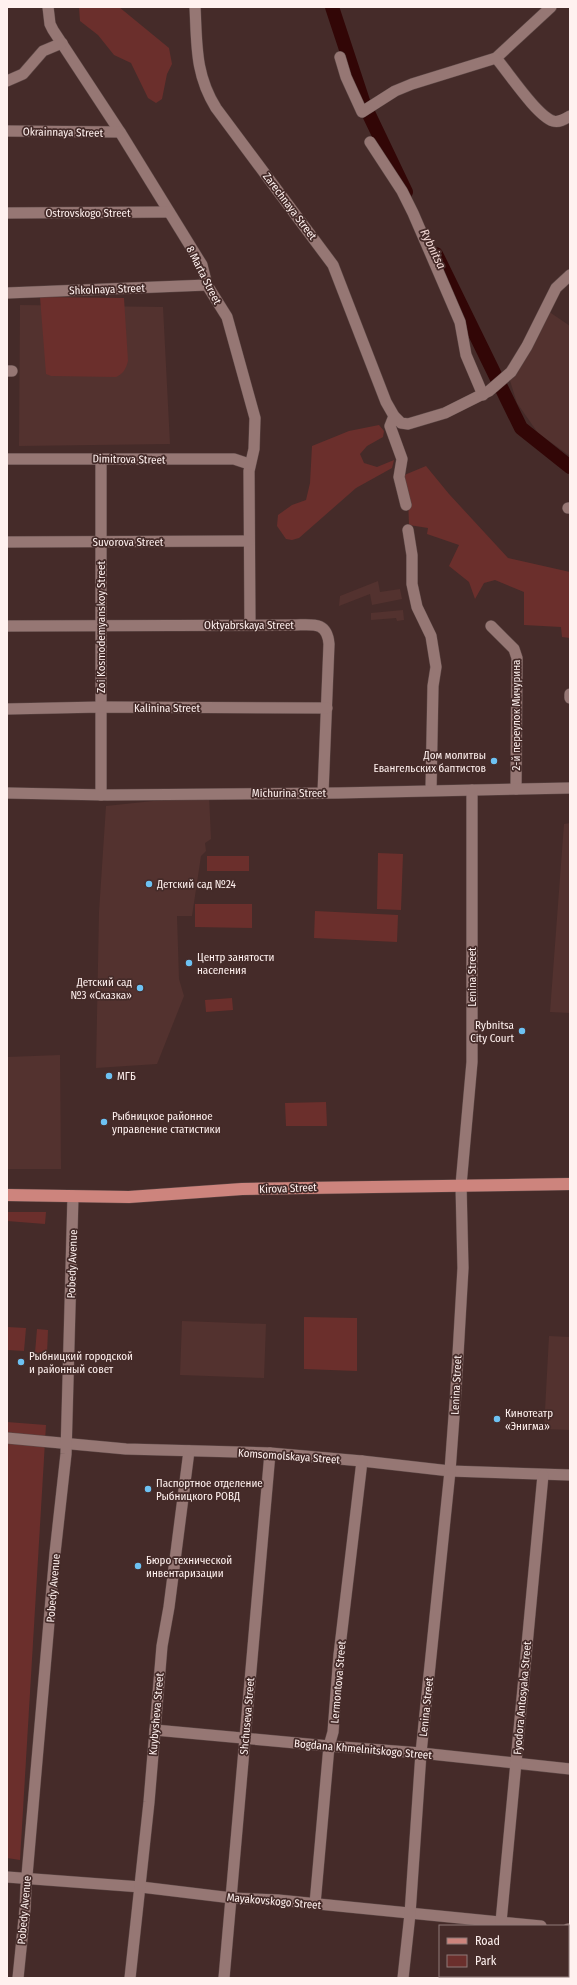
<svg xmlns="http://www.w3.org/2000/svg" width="577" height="1985" font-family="'Fira Sans Condensed',sans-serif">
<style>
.built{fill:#53322f}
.green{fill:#6b2f2c}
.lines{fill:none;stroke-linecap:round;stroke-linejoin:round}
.river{stroke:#320606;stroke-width:14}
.minor-casing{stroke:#5d4846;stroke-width:12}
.major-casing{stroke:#5d4846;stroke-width:13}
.minor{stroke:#967774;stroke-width:11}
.major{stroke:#cd847d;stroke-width:12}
.poi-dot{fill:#6dc2f3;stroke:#452b29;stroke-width:1.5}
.labels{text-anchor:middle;stroke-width:3.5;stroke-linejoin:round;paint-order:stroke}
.street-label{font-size:11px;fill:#fff1ef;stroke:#452b29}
.poi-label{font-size:11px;fill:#fff1ef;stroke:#452b29;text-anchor:start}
.water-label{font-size:12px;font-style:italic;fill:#f4d9d6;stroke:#452b29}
</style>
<rect width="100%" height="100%" fill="#452b29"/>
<g class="built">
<polygon points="20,305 163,307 170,444 19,446"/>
<polygon points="548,311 570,326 570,456 538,433 517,403 507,371"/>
<polygon points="378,581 380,592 400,589 402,599 372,605 370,594 339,606 340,596"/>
<polygon points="403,610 404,620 397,621 396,618 371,620 371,613"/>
<polygon points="209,795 211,839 205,843 206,851 201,856 192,916 177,916 179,979 184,996 157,1064 96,1068 99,912 106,806"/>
<polygon points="570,823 570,1013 550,1012 564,824"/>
<polygon points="60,1055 61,1169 7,1169 7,1057"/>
<polygon points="182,1321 266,1324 264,1378 180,1375"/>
<polygon points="549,1336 570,1337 570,1430 544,1429"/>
</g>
<g class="green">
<polygon points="79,7 119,7 169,48 172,64 167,74 162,99 156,103 148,98 131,63 114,55 98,35 80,21"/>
<path d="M40 297 124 298 128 361C126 369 123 374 116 377L51 376 46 374Z"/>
<polygon points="379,425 384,431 383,437 367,446 360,454 364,463 377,467 394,460 392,468 356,488 299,538 292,540 286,539 277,526 278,515 292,505 306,500 310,483 312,446 349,431"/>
<polygon points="426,466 449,494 508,558 570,572 570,638 562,637 561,627 524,625 524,592 495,580 484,583 475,599 469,582 449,566 459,545 427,534 428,528 409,525 408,497 402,476"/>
<polygon points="378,853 403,854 401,910 377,909"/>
<rect x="207" y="856" width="42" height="15"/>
<polygon points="195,904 252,904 252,928 195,927"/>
<polygon points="315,911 398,915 397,942 314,938"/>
<polygon points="232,998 233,1010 206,1012 205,1000"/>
<polygon points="326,1102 327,1126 286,1126 285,1103"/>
<polygon points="7,1212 46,1212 45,1224 7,1221"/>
<polygon points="304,1317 357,1318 357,1371 304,1369"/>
<polygon points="7,1327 26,1328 24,1351 7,1350"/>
<polygon points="37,1329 48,1330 47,1354 35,1353"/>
<polygon points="7,1422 46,1425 20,1860 7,1858"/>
</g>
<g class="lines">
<g class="river">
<polyline points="332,7 364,104 406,192"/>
<polyline points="436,254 521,428 570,467"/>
</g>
<g class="minor-casing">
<g id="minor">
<polyline points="48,7 50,24 53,30 120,132 202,265 207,285 227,317 255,418 254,449 249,471 250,625"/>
<path d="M195 7C197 45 195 74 216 108L333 265 386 402 394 416 401 423 408 424 445 413 489 391 511 372 527 346 556 288 570 275"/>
<polyline points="340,57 346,77 362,112 395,91 412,84 496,58 551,7"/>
<path d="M496 58C508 72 537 116 553 121 559 123 565 119 570 116"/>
<polyline points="7,81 23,74 43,51 62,43"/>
<polyline points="7,131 120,132"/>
<polyline points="370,142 402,191 413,213 460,322 466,355 483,395"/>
<polyline points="7,213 169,212"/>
<polyline points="7,293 207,285"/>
<polyline points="7,371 12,371"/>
<polyline points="394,416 390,426 402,459 399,477 406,505"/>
<polyline points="7,459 234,459 249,464"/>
<polyline points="101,459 101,795"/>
<polyline points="568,508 570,508"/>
<polyline points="408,530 412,555 412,584 417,607 431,636 436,667 433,686 431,790"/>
<polyline points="7,542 248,541"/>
<path d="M7 626 292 625C311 625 327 620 329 644L323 793"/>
<polyline points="491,626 514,649 517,658 516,789"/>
<polyline points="570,694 570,698"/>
<polyline points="7,709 101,707 327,708"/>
<polyline points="7,793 107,795 338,793 570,788"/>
<polyline points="7,1438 126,1449 270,1453 362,1461 450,1471 570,1475"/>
<polyline points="155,1730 329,1746 421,1753 570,1769"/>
<polyline points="7,1877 141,1887 232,1898 278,1900 541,1926"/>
<polyline points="315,1904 329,1746 333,1732 339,1655 362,1461"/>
<polyline points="501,1922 543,1475"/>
<polyline points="568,1929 570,1929"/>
<polyline points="18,1978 25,1909 26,1887 55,1553 66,1454 73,1196"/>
<polyline points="130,1978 149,1802 162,1646 169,1607 189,1451"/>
<polyline points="224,1978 270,1453"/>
<polyline points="403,1978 410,1914 421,1753 450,1471 456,1389 463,1268 461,1185 472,1062 472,790"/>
</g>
</g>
<g class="major-casing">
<polyline id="major" points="7,1195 129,1197 242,1189 570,1184"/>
</g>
<use href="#minor" class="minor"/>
<use href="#major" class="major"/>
</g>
<g class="poi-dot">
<circle cx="494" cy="761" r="4"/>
<circle cx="149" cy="884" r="4"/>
<circle cx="189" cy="963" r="4"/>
<circle cx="140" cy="988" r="4"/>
<circle cx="522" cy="1031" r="4"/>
<circle cx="109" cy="1076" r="4"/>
<circle cx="104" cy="1122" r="4"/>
<circle cx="21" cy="1362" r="4"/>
<circle cx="497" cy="1419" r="4"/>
<circle cx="148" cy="1489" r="4"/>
<circle cx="138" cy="1566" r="4"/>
</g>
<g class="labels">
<g class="street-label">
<text transform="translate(63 132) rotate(1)" y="4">Okrainnaya Street</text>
<text transform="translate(290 206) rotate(53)" y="4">Zarechnaya Street</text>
<text x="88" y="217">Ostrovskogo Street</text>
<text transform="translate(204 275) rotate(63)" y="4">8 Marta Street</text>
<text transform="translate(107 289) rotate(-2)" y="4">Shkolnaya Street</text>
<text transform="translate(129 459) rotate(1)" y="4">Dimitrova Street</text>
<text x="128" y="546">Suvorova Street</text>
<text x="249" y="629">Oktyabrskaya Street</text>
<text transform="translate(101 627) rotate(-90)" y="4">Zoi Kosmodemyanskoy Street</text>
<text x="167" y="712">Kalinina Street</text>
<text transform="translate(516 715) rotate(-90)" y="4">2-й переулок Мичурина</text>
<text x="289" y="797">Michurina Street</text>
<text transform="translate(472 977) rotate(-90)" y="4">Lenina Street</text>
<text transform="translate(288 1188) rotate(-2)" y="4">Kirova Street</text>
<text transform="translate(72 1264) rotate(-88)" y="4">Pobedy Avenue</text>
<text transform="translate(456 1385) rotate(-87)" y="4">Lenina Street</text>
<text transform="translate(289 1456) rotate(4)" y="4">Komsomolskaya Street</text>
<text transform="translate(53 1588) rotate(-85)" y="4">Pobedy Avenue</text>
<text transform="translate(338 1682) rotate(-85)" y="4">Lermontova Street</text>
<text transform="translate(522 1698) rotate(-85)" y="4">Fyodora Antosyaka Street</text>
<text transform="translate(426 1707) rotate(-84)" y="4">Lenina Street</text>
<text transform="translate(156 1714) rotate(-85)" y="4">Kuybysheva Street</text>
<text transform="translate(247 1716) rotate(-85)" y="4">Shchuseva Street</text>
<text transform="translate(363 1749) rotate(5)" y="4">Bogdana Khmelnitskogo Street</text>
<text transform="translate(274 1901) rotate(5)" y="4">Mayakovskogo Street</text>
<text transform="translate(24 1910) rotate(-85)" y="4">Pobedy Avenue</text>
</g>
<g class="poi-label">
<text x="486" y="759" text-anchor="end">Дом молитвы<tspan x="486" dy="13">Евангельских баптистов</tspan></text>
<text x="157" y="888">Детский сад №24</text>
<text x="197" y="961">Центр занятости<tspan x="197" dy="13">населения</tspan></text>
<text x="132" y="986" text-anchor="end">Детский сад<tspan x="132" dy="13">№3 «Сказка»</tspan></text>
<text x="514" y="1029" text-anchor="end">Rybnitsa<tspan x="514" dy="13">City Court</tspan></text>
<text x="117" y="1080">МГБ</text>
<text x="112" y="1120">Рыбницкое районное<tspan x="112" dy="13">управление статистики</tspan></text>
<text x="29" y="1360">Рыбницкий городской<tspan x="29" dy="13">и районный совет</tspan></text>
<text x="505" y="1417">Кинотеатр<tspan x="505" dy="13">«Энигма»</tspan></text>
<text x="156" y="1487">Паспортное отделение<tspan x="156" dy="13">Рыбницкого РОВД</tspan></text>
<text x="146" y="1564">Бюро технической<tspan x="146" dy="13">инвентаризации</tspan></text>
</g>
<g class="water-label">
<text transform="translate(433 249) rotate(64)" y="4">Rybnitsa</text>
</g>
</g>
<rect width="577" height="1985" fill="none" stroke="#fff1ef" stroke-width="16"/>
<rect x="439" y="1925" width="130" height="52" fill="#452b29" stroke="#8f7a78"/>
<rect x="447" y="1938" width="20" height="6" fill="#cd847d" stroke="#8f7a78"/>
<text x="475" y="1945" font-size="12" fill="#fff1ef">Road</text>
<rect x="447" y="1955" width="20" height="12" fill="#6b2f2c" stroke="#8f7a78"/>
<text x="475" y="1965" font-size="12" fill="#fff1ef">Park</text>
</svg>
